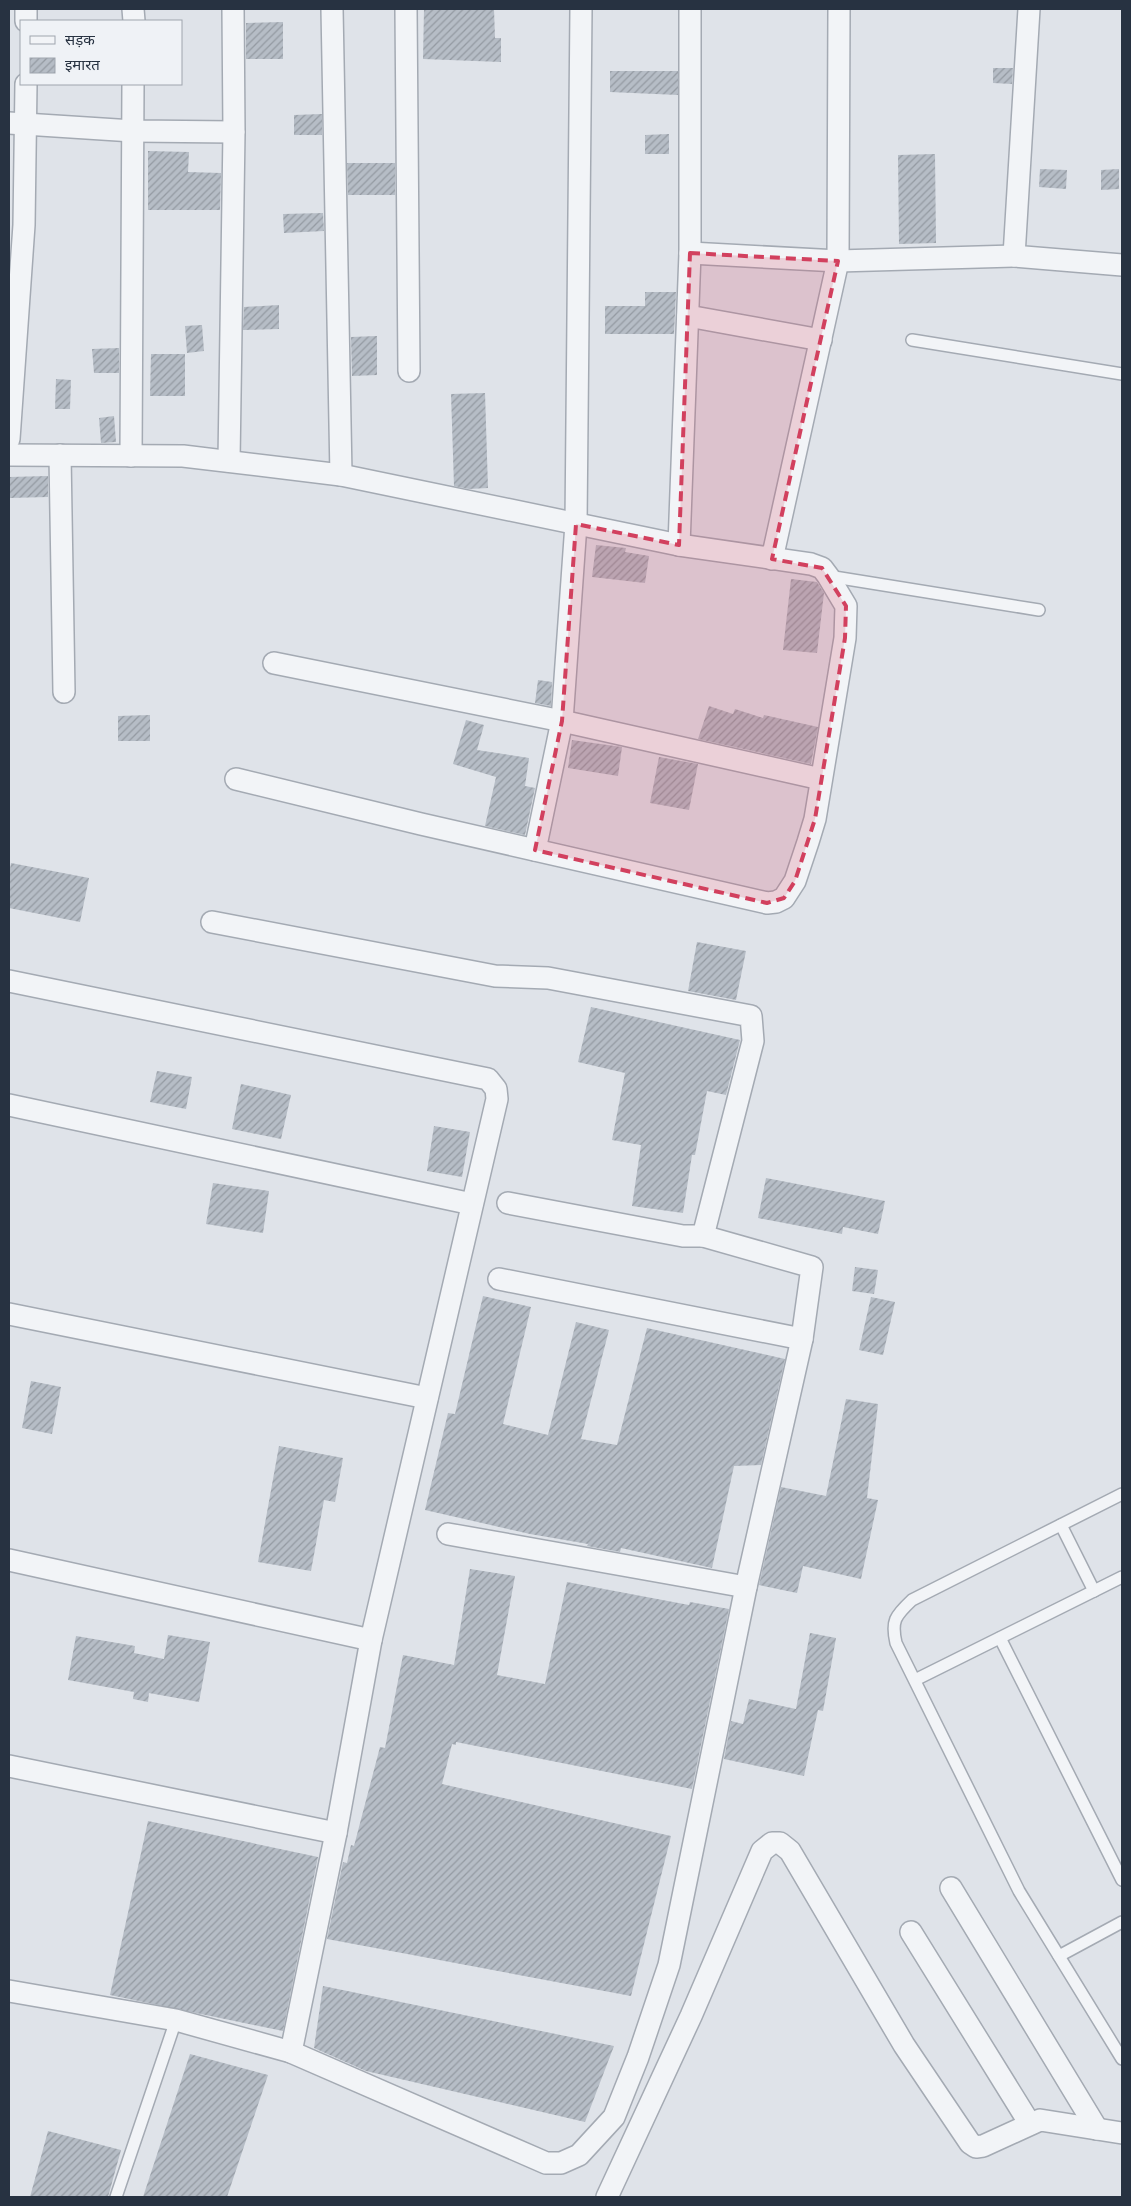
<svg xmlns="http://www.w3.org/2000/svg" width="1131" height="2206" font-family="Karla,'Noto Sans Devanagari',sans-serif">
<style>
.building{fill:url(#building-hatch)}
.lines{fill:none;stroke-linecap:round;stroke-linejoin:round}
.service-casing{stroke:#a4aab3;stroke-width:14}
.minor-casing{stroke:#a4aab3;stroke-width:24}
.service{stroke:#f2f4f7;stroke-width:11}
.minor{stroke:#f2f4f7;stroke-width:21}
.marked{fill:#d2405e;fill-opacity:0.2;stroke:#d2405e;stroke-width:4;stroke-dasharray:10 6;stroke-linejoin:round}
</style>
<defs>
<pattern id="building-hatch" width="6" height="6" patternUnits="userSpaceOnUse" patternTransform="scale(1.25)"><rect width="6" height="6" fill="#b6bdc6"/><path d="M-1 1l2-2M0 6l6-6M5 7l2-2" fill="none" stroke="#949aa2"/></pattern>
</defs>
<rect width="100%" height="100%" fill="#dfe3e9"/>
<g class="building">
<polygon points="424,9 494,9 495,38 501,38 501,62 423,59"/>
<polygon points="283,22 283,59 246,59 246,23"/>
<polygon points="993,68 1013,68 1012,84 993,83"/>
<polygon points="610,71 678,71 678,95 610,92"/>
<polygon points="322,114 322,135 294,135 294,115"/>
<polygon points="669,134 669,154 645,154 645,135"/>
<polygon points="148,151 189,152 188,172 221,173 220,210 148,210"/>
<polygon points="935,154 936,243 899,244 898,155"/>
<polygon points="347,163 395,163 395,195 348,195"/>
<polygon points="1040,169 1067,170 1066,189 1039,187"/>
<polygon points="1119,169 1119,189 1101,190 1101,170"/>
<polygon points="323,213 324,231 284,233 283,214"/>
<polygon points="645,292 676,292 674,334 605,334 605,306 645,306"/>
<polygon points="279,305 279,329 243,330 244,307"/>
<polygon points="202,325 204,351 187,353 185,326"/>
<polygon points="377,336 377,375 352,376 351,337"/>
<polygon points="119,348 119,373 94,373 92,349"/>
<polygon points="151,354 185,354 185,396 150,396"/>
<polygon points="56,379 71,380 70,409 55,409"/>
<polygon points="485,393 488,488 469,489 454,486 451,394"/>
<polygon points="114,416 116,442 101,443 99,418"/>
<polygon points="48,476 48,497 9,498 9,477"/>
<polygon points="596,545 626,548 625,552 649,556 645,583 592,577"/>
<polygon points="791,579 817,582 824,593 817,653 783,650"/>
<polygon points="538,680 552,682 551,706 535,703"/>
<polygon points="709,706 733,714 735,709 763,718 764,715 818,727 811,764 698,739"/>
<polygon points="150,715 150,741 118,741 118,716"/>
<polygon points="466,720 484,725 477,750 529,758 525,786 535,788 525,835 485,826 496,777 453,764"/>
<polygon points="572,740 622,747 618,776 568,768"/>
<polygon points="659,757 698,764 689,810 650,803"/>
<polygon points="11,863 89,878 80,922 9,908 9,875"/>
<polygon points="697,942 746,951 736,1000 688,991"/>
<polygon points="591,1007 740,1040 726,1095 707,1091 695,1155 692,1155 683,1213 632,1206 641,1145 612,1140 625,1073 578,1062"/>
<polygon points="157,1071 192,1077 186,1109 150,1102"/>
<polygon points="241,1084 291,1095 281,1139 232,1129"/>
<polygon points="434,1126 470,1132 462,1177 427,1171"/>
<polygon points="766,1178 885,1201 878,1234 843,1227 842,1234 758,1218"/>
<polygon points="213,1183 269,1191 263,1233 206,1224"/>
<polygon points="855,1267 878,1270 874,1294 852,1291"/>
<polygon points="483,1296 531,1307 503,1424 548,1435 576,1322 609,1330 581,1439 617,1445 647,1328 785,1359 761,1465 734,1466 712,1568 621,1548 620,1552 587,1546 588,1544 530,1534 425,1510 448,1413 455,1414"/>
<polygon points="871,1297 895,1302 883,1355 859,1350"/>
<polygon points="31,1381 61,1387 52,1434 22,1428"/>
<polygon points="846,1399 878,1404 867,1498 878,1500 861,1579 803,1566 797,1593 759,1585 781,1487 826,1496"/>
<polygon points="279,1446 343,1458 335,1502 324,1500 311,1571 258,1562"/>
<polygon points="470,1569 515,1576 497,1675 545,1684 567,1582 689,1605 690,1602 729,1609 692,1789 456,1742 456,1745 452,1744 442,1784 671,1836 631,1996 327,1939 343,1862 347,1863 351,1845 354,1846 380,1747 385,1748 403,1655 454,1665"/>
<polygon points="810,1633 836,1638 823,1711 818,1710 804,1776 724,1759 731,1721 743,1724 749,1699 796,1709"/>
<polygon points="168,1635 210,1642 199,1702 149,1693 148,1702 133,1699 134,1692 68,1680 76,1636 135,1646 134,1653 164,1659"/>
<polygon points="148,1821 318,1857 283,2031 110,1995"/>
<polygon points="323,1986 614,2046 585,2122 366,2071 314,2048"/>
<polygon points="190,2054 268,2075 227,2197 143,2197"/>
<polygon points="48,2131 121,2150 108,2197 30,2197"/>
</g>
<g class="lines">
<g class="service-casing">
<g id="service">
<polyline points="912,340 1122,374"/>
<polyline points="828,576 1039,610"/>
<path d="M1122 1494 912 1600C895 1616 891 1621 896 1643L1019 1891 1122 2059"/>
<polyline points="1061,1525 1094,1591"/>
<polyline points="1000,1638 1122,1880"/>
<polyline points="915,1680 1122,1577"/>
<polyline points="1059,1956 1122,1922"/>
<polyline points="116,2197 176,2020"/>
</g>
</g>
<g class="minor-casing">
<g id="minor">
<polyline points="26,9 26,21"/>
<polyline points="133,9 134,21"/>
<polyline points="332,9 341,475"/>
<polyline points="406,9 409,371"/>
<polyline points="1029,9 1014,256 1122,265"/>
<polyline points="9,123 133,131 234,132"/>
<polyline points="690,253 838,261 1014,256"/>
<polyline points="688,316 821,340"/>
<polyline points="9,439 24,225 26,84"/>
<polyline points="9,455 183,456 341,475 679,545 811,564 822,568 828,576 846,606 845,638 815,819 808,842 795,881 784,898 776,902 767,903 421,824 236,779"/>
<polyline points="60,455 64,692"/>
<polyline points="131,456 133,84"/>
<polyline points="229,461 234,132 233,9"/>
<polyline points="679,545 690,253 690,9"/>
<polyline points="772,559 838,261 839,9"/>
<polyline points="274,663 562,721 821,779"/>
<polyline points="535,850 562,721 576,524 581,9"/>
<polyline points="212,922 495,976 548,978 751,1016 753,1041 703,1236"/>
<polyline points="9,981 488,1079 496,1089 497,1099 371,1640 336,1833 291,2052 176,2020 9,1991"/>
<polyline points="9,1105 472,1204"/>
<polyline points="499,1279 802,1339"/>
<polyline points="9,1314 427,1398"/>
<polyline points="448,1534 746,1587"/>
<polyline points="9,1560 371,1640"/>
<polyline points="9,1766 336,1833"/>
<polyline points="951,1888 1097,2129"/>
<polyline points="911,1932 1030,2124"/>
<polyline points="291,2052 546,2163 561,2163 579,2155 614,2117 638,2057 669,1965 746,1587 802,1339 812,1267 703,1236 683,1236 508,1203"/>
<polyline points="607,2197 691,2016 762,1851 772,1843 780,1843 790,1851 904,2045 970,2143 976,2147 983,2146 1040,2120 1122,2133"/>
</g>
</g>
<use href="#service" class="service"/>
<use href="#minor" class="minor"/>
</g>
<path class="marked" d="M690 253 838 261 772 559 822 568 846 606 845 638 815 819 795 881 784 898 767 903 535 850 562 721 576 524 679 545Z"/>
<rect width="1131" height="2206" fill="none" stroke="#273241" stroke-width="20"/>
<rect x="20" y="20" width="162" height="65" fill="#eff2f6" stroke="#9fa5ae"/>
<rect x="30" y="36" width="25" height="8" fill="#f2f4f7" stroke="#9fa5ae"/>
<text x="65" y="45" font-size="15" fill="#273241">सड़क</text>
<rect x="30" y="58" width="25" height="15" fill="url(#building-hatch)" stroke="#9fa5ae"/>
<text x="65" y="70" font-size="15" fill="#273241">इमारत</text>
</svg>
